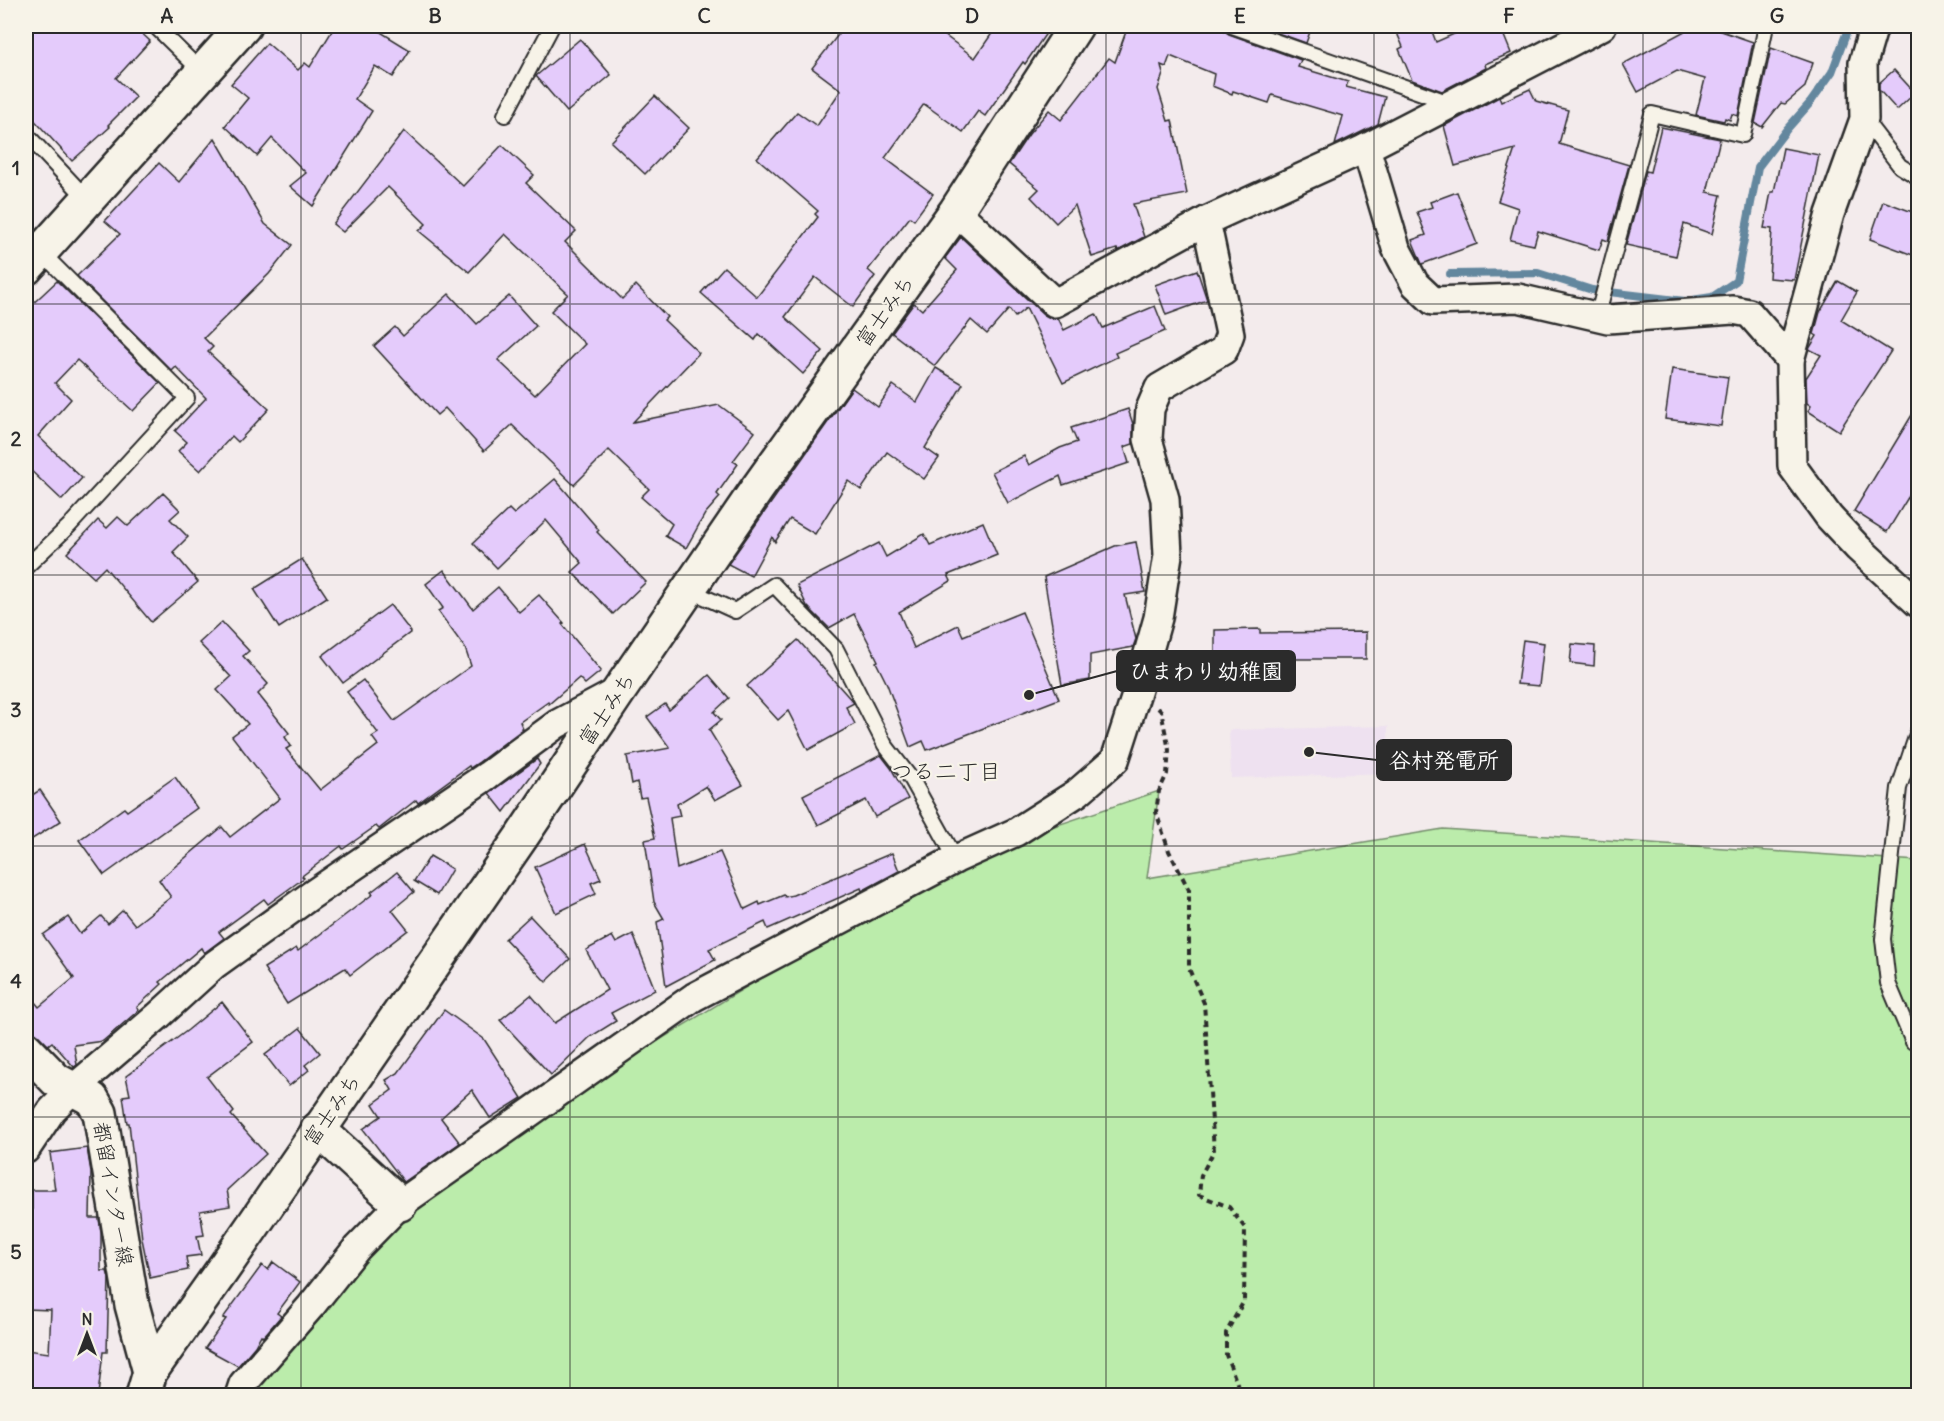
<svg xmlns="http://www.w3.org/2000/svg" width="1944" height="1421" font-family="Delius,'Klee One',sans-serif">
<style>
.built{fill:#eee1f0}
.green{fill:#bbecab;stroke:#738c6b;stroke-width:1.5}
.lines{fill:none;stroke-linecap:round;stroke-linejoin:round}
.stream{stroke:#64879e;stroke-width:8}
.building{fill:#e4cbfb;stroke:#2b2b2b;stroke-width:1.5}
.service-casing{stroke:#2b2b2b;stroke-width:18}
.minor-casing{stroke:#2b2b2b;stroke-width:32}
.tertiary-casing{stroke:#2b2b2b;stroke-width:38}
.primary-casing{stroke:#2b2b2b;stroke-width:38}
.trunk-casing{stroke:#2b2b2b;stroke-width:38}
.path{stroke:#2b2b2b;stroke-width:4;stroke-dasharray:6 4.5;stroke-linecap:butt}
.service{stroke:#f7f3e8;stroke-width:14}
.minor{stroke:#f7f3e8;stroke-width:27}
.tertiary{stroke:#f7f3e8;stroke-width:33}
.primary{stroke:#f7f3e8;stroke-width:33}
.trunk{stroke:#f7f3e8;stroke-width:33}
.grid{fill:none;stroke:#2b2b2b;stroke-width:1.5;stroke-opacity:0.55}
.labels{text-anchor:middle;stroke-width:4.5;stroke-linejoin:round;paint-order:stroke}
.street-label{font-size:21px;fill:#2b2b2b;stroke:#f7f3e8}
.neighbourhood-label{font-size:22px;fill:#2b2b2b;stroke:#f7f3e8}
.leader{fill:none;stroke:#2b2b2b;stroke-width:2}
.callout-dot{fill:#2b2b2b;stroke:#f7f3e8;stroke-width:2}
.callout{fill:#2b2b2b;stroke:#2b2b2b;stroke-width:2}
.callout-label{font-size:22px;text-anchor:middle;font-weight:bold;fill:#fff}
.neatline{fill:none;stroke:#2b2b2b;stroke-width:2}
.grid-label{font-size:20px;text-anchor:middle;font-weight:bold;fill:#2b2b2b}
</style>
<rect width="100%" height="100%" fill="#f3ebec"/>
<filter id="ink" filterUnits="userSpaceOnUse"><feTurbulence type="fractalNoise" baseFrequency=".0167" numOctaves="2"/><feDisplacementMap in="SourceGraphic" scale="12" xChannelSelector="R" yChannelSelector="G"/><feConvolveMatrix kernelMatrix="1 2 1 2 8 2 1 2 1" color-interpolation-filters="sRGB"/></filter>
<g filter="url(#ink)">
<polygon class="built" points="1388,726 1389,773 1231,778 1229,730"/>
<polygon class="green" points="1159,791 1147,878 1443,829 1918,861 1918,1395 241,1396 243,1384 458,1163 956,859"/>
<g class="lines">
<polyline class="stream" points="1450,274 1538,273 1592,290 1685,301 1712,297 1736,281 1758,167 1787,129 1810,103 1832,72 1849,26"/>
</g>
<g class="building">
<polygon points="26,26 134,26 150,41 116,78 136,97 108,125 110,127 72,161 26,111"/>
<polygon points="335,26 371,26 410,50 393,77 375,66 355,99 372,111 313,206 290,186 306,173 272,138 257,156 225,126 248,98 231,84 267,43 298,70 305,63 310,67"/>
<polygon points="845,26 932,26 975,58 997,26 1051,26 1025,64 1023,62 985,116 978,111 963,132 924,104 885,158 933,194 914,220 910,217 868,270 875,276 853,307 815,277 785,317 823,351 803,374 759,334 755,340 701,293 724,267 757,297 818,217 815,214 818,211 757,158 797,112 817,126 841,90 812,68"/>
<polygon points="1128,26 1223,26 1225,31 1229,34 1301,60 1298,67 1348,82 1346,87 1385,97 1378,124 1335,145 1343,116 1272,95 1269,103 1233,91 1232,94 1212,86 1214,74 1170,56 1166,67 1161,65 1163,74 1158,89 1168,121 1172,120 1187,194 1133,204 1144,237 1118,251 1117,249 1092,257 1075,205 1056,223 1031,197 1039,189 1009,164 1029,134 1049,110 1061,120 1109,58 1115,62"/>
<polygon points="1258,26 1312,26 1306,43"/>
<polygon points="1394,26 1430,26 1436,42 1472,26 1500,26 1511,53 1485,64 1486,68 1442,91 1412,80 1399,49 1403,47"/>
<polygon points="1694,26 1707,26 1753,42 1738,116 1732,114 1730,120 1725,118 1724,121 1696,115 1705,79 1677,71 1638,92 1623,64"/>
<polygon points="580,39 611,75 567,112 536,76"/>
<polygon points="1771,48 1813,63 1805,87 1785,104 1781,103 1762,127 1755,123"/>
<polygon points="1894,70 1915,93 1897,110 1879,90 1879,83"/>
<polygon points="1530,89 1536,101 1568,110 1559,144 1629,165 1608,241 1603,239 1599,250 1538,231 1534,245 1510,240 1518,208 1498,201 1515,149 1455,166 1444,126 1499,97 1501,102"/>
<polygon points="655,96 689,128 645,174 611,142"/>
<polygon points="1661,127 1720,139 1707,192 1721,195 1712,234 1684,224 1676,256 1626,245 1646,171 1650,172"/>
<polygon points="404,131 463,186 502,145 534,175 526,183 576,231 565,242 622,299 636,285 667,317 664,320 699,353 633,422 719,405 755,432 733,461 738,464 717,494 720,497 705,514 686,548 665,536 672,524 641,497 649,489 609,450 574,485 512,425 484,451 445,408 437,415 374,346 395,327 403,336 449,294 477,324 509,296 536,326 498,360 535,395 585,344 551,311 568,294 505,234 469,272 419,231 426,224 388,187 343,232 333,224"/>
<polygon points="215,138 265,224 292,245 269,274 204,338 213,347 208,352 269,409 238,442 232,436 200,471 178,451 187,442 175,431 206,398 176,367 172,371 77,276 120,234 105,221 159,163 179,182"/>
<polygon points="1783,148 1819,155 1794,280 1769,278 1772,229 1764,228 1771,192 1774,192"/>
<polygon points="1457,192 1477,244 1422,264 1412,240 1426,235 1417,212 1432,207 1430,202"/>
<polygon points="1883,201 1918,214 1918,257 1870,239"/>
<polygon points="961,237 1044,315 1052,319 1058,318 1064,330 1096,314 1103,328 1155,306 1165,331 1115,353 1117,357 1063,383 1026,308 1015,317 1009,309 987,334 971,320 935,366 892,333 914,303 922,310 957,270 945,258"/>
<polygon points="1197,270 1207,300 1166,315 1155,285"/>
<polygon points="57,281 160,383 133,411 77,360 55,383 71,399 38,436 82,478 62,500 26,466 26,310"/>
<polygon points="1838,281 1857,292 1841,320 1891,351 1839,431 1808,411 1811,406 1807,403 1806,378 1821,355 1809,349 1817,336 1814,334 1820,312"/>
<polygon points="936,368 963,384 925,448 939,458 924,479 887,452 861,490 848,481 815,534 790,519 775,542 772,537 751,576 728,564 852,388 878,407 893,385 917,402"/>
<polygon points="1672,369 1728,377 1721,426 1665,419"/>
<polygon points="1918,405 1918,481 1887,532 1854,511"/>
<polygon points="1128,409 1133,424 1133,444 1124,447 1129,463 1063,485 1060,476 1008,503 992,472 1024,456 1029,465 1060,448 1077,442 1071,428"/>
<polygon points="555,479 599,530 597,532 646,582 613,614 572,572 582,563 546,520 497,568 473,543 509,509 514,514"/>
<polygon points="163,493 180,510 170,519 188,537 173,552 198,582 151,622 105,567 94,578 67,553 98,520 107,528 118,517 128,526"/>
<polygon points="983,522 997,555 948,575 951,581 899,612 914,648 958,625 963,636 1022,612 1059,699 927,750 923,741 910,747 887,684 876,662 878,661 854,614 829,628 807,606 797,585 879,543 886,557 924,534 930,545"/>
<polygon points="1136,542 1145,592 1125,595 1136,639 1133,647 1090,655 1090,680 1062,685 1044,577 1115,546"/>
<polygon points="302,559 327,597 279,628 254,589"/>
<polygon points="444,570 473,609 498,587 519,612 539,595 564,623 562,624 601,671 585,684 579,678 549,704 548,702 520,722 523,729 479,762 470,768 469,766 418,803 416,800 379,829 376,826 343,849 341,846 302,876 304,878 268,904 264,899 219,932 224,938 204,953 201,948 160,982 162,984 137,1007 139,1010 103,1041 74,1045 77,1065 74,1067 52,1042 48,1045 39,1036 32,1031 26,1031 26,991 39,1007 74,978 43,935 68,917 80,934 101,916 108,924 123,910 135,925 171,897 159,880 222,827 230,837 280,798 232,736 248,724 217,690 231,677 199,643 222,622 249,651 243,656 268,684 258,694 289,733 285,737 291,746 286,749 320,790 378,745 372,737 378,733 347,692 363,680 394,721 471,666 465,648 438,611 443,608 426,584"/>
<polygon points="390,605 411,632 343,683 322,656"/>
<polygon points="1260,629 1260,633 1366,632 1366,659 1215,659 1215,630"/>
<polygon points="798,640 854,703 846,707 855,724 808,750 788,711 778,720 747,686"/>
<polygon points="1523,640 1544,643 1539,686 1517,684"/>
<polygon points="1572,644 1595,646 1594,666 1570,663"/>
<polygon points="709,675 729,698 714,712 721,720 709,730 743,785 715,800 706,786 677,804 680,816 670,818 677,869 720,852 745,909 759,902 760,905 784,895 785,897 793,895 892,853 899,871 862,891 861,888 768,929 765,922 709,949 715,960 666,986 657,922 664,919 654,902 645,840 655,838 646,797 640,798 637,782 632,784 627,756 670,748 647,717 665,704 669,710"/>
<polygon points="881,755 891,768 908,799 875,817 866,800 818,825 803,795"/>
<polygon points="537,759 540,764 504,812 489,793"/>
<polygon points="175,777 197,808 104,875 79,840 124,808 127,811"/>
<polygon points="40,790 61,821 26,843 26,799"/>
<polygon points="585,844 601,879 591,883 596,894 556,913 535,867"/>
<polygon points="430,856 452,869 437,895 414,881"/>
<polygon points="397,872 414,892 392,910 408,930 350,975 345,968 287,1004 264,968 296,948 298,951 373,894 371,892"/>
<polygon points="530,916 570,959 546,982 505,939"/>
<polygon points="633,934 655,990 611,1013 616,1021 590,1037 551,1075 500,1020 531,995 555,1023 607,990 586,950 612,936 616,943"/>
<polygon points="222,1002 253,1042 207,1077 234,1112 231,1115 266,1154 227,1190 230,1206 200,1211 204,1235 197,1236 201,1255 186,1257 188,1270 150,1278 142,1239 129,1123 127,1123 123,1096 130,1095 126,1076 188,1030"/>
<polygon points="444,1010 484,1039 522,1098 490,1118 472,1090 441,1118 460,1143 404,1182 363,1129 381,1116 373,1104 392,1090 386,1080 398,1073"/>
<polygon points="300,1028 320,1053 305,1065 309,1070 289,1086 265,1055"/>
<polygon points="87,1148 91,1172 90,1218 99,1218 101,1233 101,1271 107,1271 109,1278 107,1352 103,1352 98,1395 26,1395 26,1350 49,1353 51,1310 27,1309 29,1260 26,1260 26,1221 32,1221 32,1190 55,1190 50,1153"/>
<polygon points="273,1262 300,1282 277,1313 281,1316 263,1337 261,1335 255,1346 238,1366 205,1348 226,1319 223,1318 262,1265 268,1270"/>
</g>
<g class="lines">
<g class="service-casing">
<g id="service">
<polyline points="155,26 202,72"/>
<polyline points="1232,26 1450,103"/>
<polyline points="505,115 552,26"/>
<polyline points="1864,119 1900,166 1918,177"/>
<polyline points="26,134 87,199"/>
<polyline points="1597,317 1652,114 1743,135 1766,26"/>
<polyline points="26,567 69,526 187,398 40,251"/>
<polyline points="689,590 735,611 774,585 836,649 885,745 912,780 956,859"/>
<polyline points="1913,1042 1888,983 1883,939 1899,788 1918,731"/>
</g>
</g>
<g class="minor-casing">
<g id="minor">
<polyline points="1874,26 1863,63 1864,119 1830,214 1790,360 1792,466 1829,517 1858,548 1918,603"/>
<polyline points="1366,148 1396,248 1415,284 1433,301 1518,298 1608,319 1733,310 1749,313 1790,360"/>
<polyline points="956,211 1055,303 1206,221 1366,148 1602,26"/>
<polyline points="26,1149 52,1110 74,1088 158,1016 214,965 310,896 488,775 557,724 619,691"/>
<polyline points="239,1396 243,1384 311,1306 357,1248 400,1204 694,997 956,859 1016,832 1077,793 1115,760 1138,689 1158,618 1168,555 1165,499 1148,439 1150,409 1159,388 1224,350 1230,334 1206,221"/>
</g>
</g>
<g class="tertiary-casing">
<g id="tertiary">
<polyline points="26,268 244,26"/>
<polyline points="318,1129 400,1204"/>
</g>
</g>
<g class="primary-casing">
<polyline id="primary" points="26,1049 56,1080 92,1099 100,1113 132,1305 150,1372"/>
</g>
<g class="trunk-casing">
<polyline id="trunk" points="143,1396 150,1372 221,1272 522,836 619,691 757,489 956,211 1076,26"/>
</g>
<polyline class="path" points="1158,708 1161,711 1169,750 1167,774 1159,791 1156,812 1169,851 1189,890 1189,969 1204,1003 1214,1151 1201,1175 1199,1195 1229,1207 1245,1228 1244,1301 1226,1333 1226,1355 1242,1396"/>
<use href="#service" class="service"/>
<use href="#minor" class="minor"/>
<use href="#tertiary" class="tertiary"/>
<use href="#primary" class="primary"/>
<use href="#trunk" class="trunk"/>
</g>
</g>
<path class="grid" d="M301 26V1396M570 26V1396M838 26V1396M1106 26V1396M1374 26V1396M1643 26V1396M26 304H1918M26 575H1918M26 846H1918M26 1117H1918"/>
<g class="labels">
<g class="street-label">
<text transform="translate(885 311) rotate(-54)" y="7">富士みち</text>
<text transform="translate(607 709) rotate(-56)" y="7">富士みち</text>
<text transform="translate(332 1110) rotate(-55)" y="7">富士みち</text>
<text transform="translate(113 1194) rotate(80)" y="7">都留インター線</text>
</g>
<g class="neighbourhood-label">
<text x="946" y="779">つる二丁目</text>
</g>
</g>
<path class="leader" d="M1029 695L1117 671M1309 752L1377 760"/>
<g class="callout-dot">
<circle cx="1029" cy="695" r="6"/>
<circle cx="1309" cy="752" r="6"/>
</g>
<g class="callout">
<rect x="1117" y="651" width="178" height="40" rx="6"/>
<rect x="1377" y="740" width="134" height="40" rx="6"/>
</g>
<g class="callout-label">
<text x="1206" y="679">ひまわり幼稚園</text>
<text x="1444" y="768">谷村発電所</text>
</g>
<rect width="1944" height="1421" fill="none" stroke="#f7f3e8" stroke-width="66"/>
<g transform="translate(87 1334)" stroke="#f7f3e8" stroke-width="4.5" paint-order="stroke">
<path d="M0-4.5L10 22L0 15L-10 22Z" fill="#2b2b2b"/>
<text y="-9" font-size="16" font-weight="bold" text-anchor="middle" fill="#2b2b2b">N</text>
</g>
<rect x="33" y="33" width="1878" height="1355" class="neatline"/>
<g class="grid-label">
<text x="167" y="23">A</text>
<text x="435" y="23">B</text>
<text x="704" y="23">C</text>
<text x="972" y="23">D</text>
<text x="1240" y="23">E</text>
<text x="1509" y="23">F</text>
<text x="1777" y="23">G</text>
<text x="16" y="175">1</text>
<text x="16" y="446">2</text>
<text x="16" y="717">3</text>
<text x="16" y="988">4</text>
<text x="16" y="1259">5</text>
</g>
</svg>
